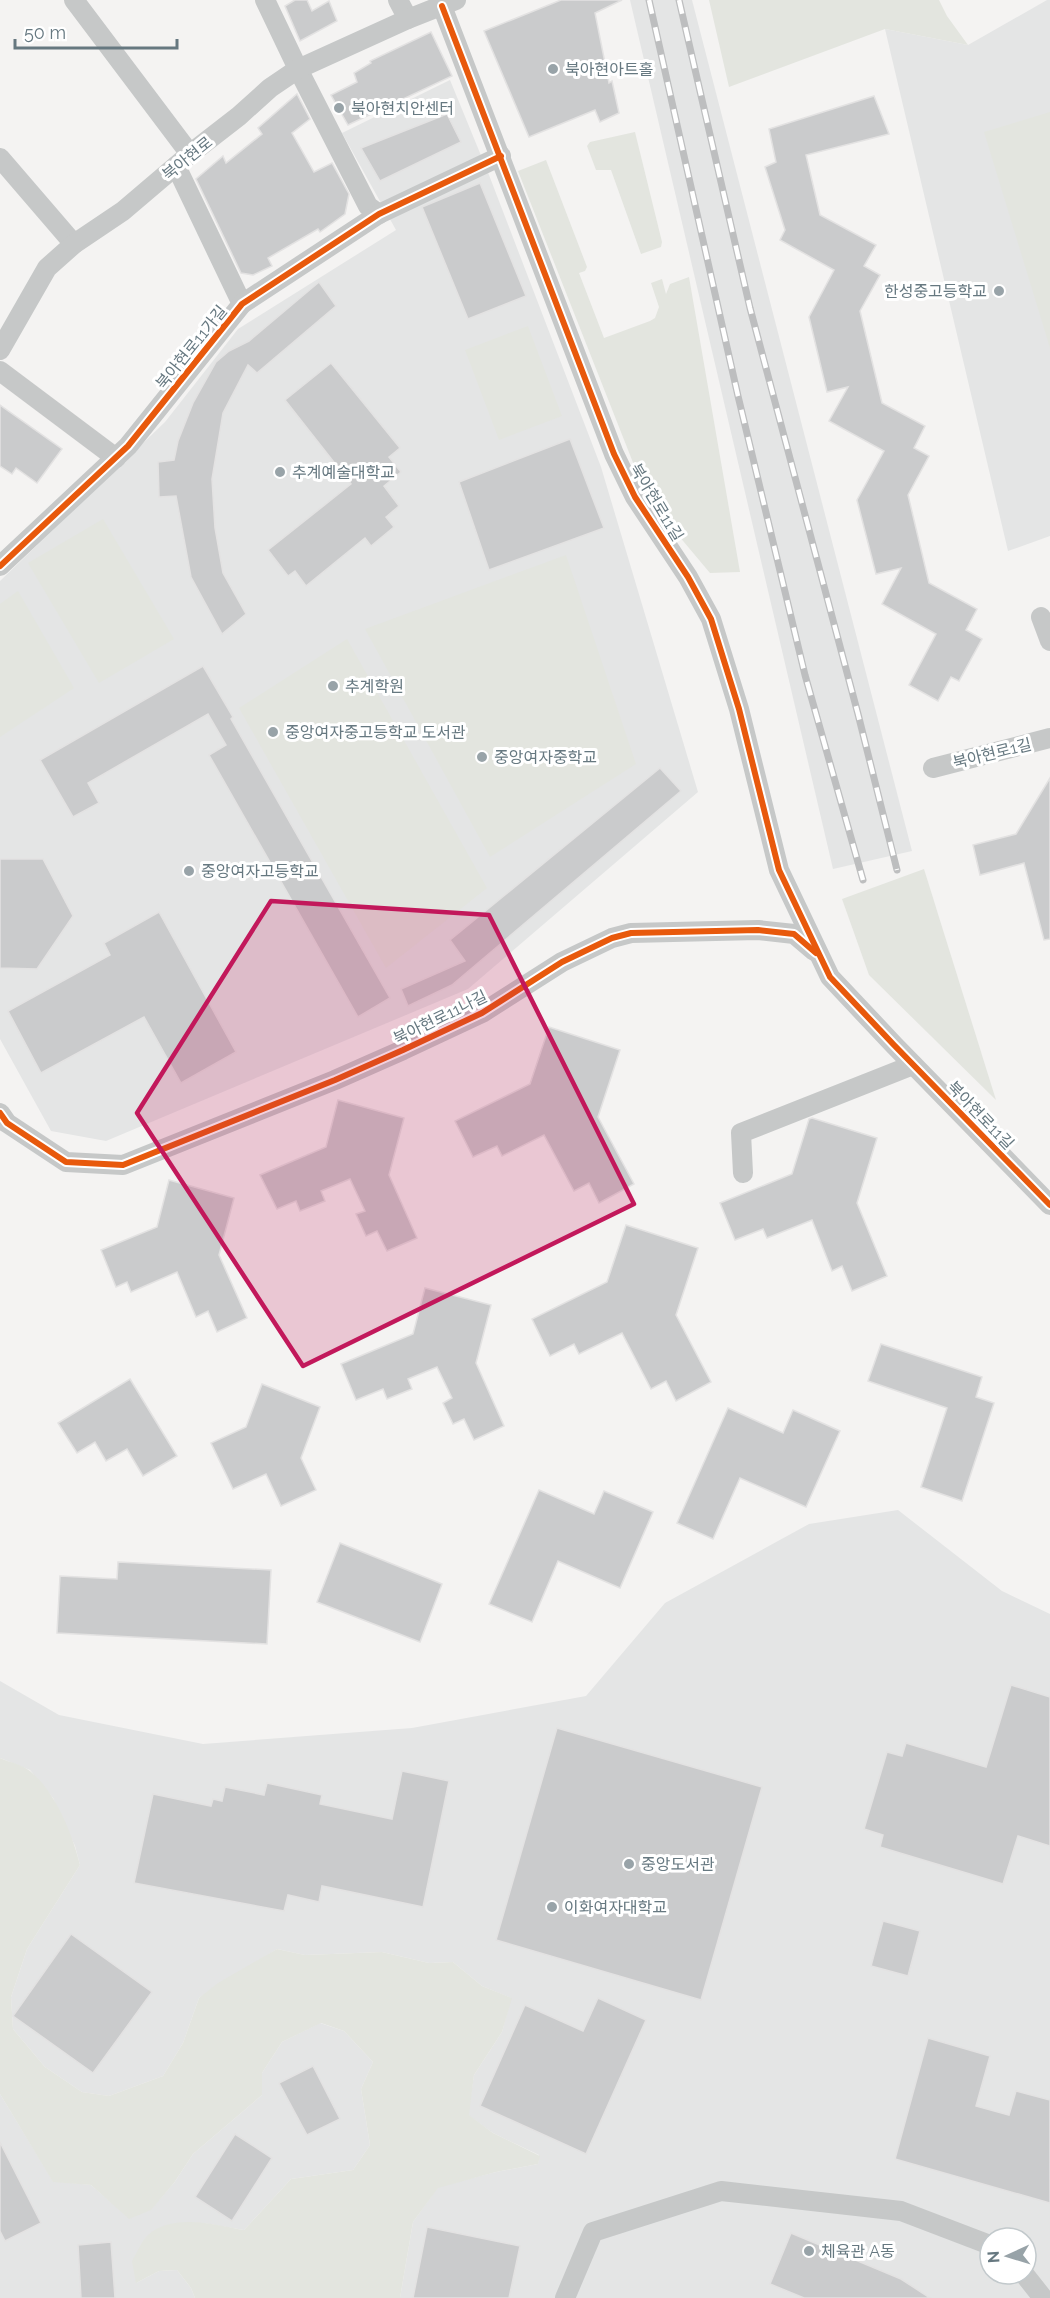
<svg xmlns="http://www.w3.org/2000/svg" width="1050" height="2298" font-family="Raleway,'Noto Sans KR',sans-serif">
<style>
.built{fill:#e4e5e5;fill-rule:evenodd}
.green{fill:#e3e5df}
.building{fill:#cacbcc;stroke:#e3e2e2;stroke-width:1.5}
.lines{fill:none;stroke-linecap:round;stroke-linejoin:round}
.minor{stroke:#c6c8c8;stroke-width:20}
.rail-casing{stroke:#bdbebf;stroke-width:7}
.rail{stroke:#fff;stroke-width:4.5;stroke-dasharray:14;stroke-linecap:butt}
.cycleway-casing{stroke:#fff;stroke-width:10}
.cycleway{stroke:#e8590c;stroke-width:6}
.marked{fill:#c2185b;fill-opacity:0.2;stroke:#c2185b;stroke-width:4.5;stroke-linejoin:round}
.poi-dot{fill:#98a3a8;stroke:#fff;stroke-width:2}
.labels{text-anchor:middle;stroke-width:6;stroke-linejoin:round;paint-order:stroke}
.poi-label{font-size:16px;fill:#667880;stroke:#fff;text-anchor:start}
.street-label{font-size:16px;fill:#667880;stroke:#fff}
</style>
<rect width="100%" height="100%" fill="#f4f3f2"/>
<g class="built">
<polygon points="630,0 692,0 912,851 833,869"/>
<polygon points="1047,0 1050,0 1050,536 1008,551 885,29 968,45"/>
<polygon points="450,80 489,175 601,467 698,792 468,989 106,1141 51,1131 0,1039 0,581 165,422 238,329 396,230 342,133"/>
<path d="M898 1510 1002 1591 1050 1614V2298H400L413 2222 438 2187 496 2172 538 2164 539 2155 493 2133 468 2115 474 2075 502 2032 511 1998 482 1986 453 1962 429 1963 382 1952 305 1955 277 1949 199 1998 183 2043 163 2076 109 2096 82 2092 45 2067 13 2029 11 1997 27 1949 80 1865 75 1846 53 1798 30 1770 0 1758V1681L59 1715 203 1744 412 1728 586 1696 665 1603 809 1524ZM990 2238H1026V2274H990Z"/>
<polygon points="320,2023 344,2031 373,2062 361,2089 370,2145 353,2170 291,2179 244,2230 203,2223 136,2283 159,2271 177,2270 191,2288 195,2298 0,2298 0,2094 53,2181 91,2185 129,2218 151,2209 174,2183 193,2154 262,2095 262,2073 282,2042"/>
</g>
<g class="green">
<polygon points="709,0 939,0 947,16 968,45 885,29 729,87"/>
<polygon points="1050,112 1050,348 984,132"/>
<polygon points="635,132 662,242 661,247 641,254 611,170 596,170 587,146 590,142"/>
<polygon points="546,160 587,267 585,271 579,273 604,338 650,321 655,318 659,307 651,283 662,279 666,294 670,284 689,277 740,572 710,573 647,498 518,171"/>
<polygon points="528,326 562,416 499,440 465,350"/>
<polygon points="103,519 174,639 99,683 28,563"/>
<polygon points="566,555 636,764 490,857 365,629"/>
<polygon points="18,591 74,688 0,737 0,604"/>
<polygon points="347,639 487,888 386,968 239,708"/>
<polygon points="924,869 996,1100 869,975 842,899"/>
<path d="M0 1758C9 1762 23 1765 30 1771 55 1791 73 1835 80 1865L27 1949 11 1997 13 2029 45 2067 82 2092 109 2096 163 2076 183 2043 199 1998 218 1983 277 1949 305 1955 382 1952 429 1963 453 1962 482 1986 512 1998 502 2032 474 2075 469 2115 493 2133 540 2156 538 2164 496 2172 438 2188 413 2222 400 2298H195L191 2288 177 2270 159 2271 136 2283 132 2261C137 2253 141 2242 147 2236 172 2212 215 2225 244 2230L291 2179 353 2170 370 2145 361 2089 373 2062 344 2031 321 2023 282 2042 262 2073V2095L193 2154 174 2183 151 2210 129 2219 91 2185 53 2182 0 2094Z"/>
</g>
<g class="building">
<polygon points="295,0 307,0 312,11 329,1 337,21 300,41 285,6"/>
<polygon points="561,0 622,0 595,13 609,83 612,81 619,113 600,122 595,110 529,137 484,31"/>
<polygon points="431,32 452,76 348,125 331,95 357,82 354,73 371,63 370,61"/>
<polygon points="297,94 310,119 292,133 314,172 332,163 349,194 345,214 320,232 318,229 268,258 272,266 253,275 241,273 196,179 223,156 226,163 262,134 258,128"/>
<polygon points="874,96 889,134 806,155 820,215 876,245 864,266 880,275 860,311 882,403 925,426 914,448 929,456 908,495 929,583 977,609 966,630 982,639 959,681 951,677 938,701 909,685 936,634 882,604 901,568 876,574 857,500 884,451 829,421 848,387 827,392 809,317 834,270 780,240 785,230 765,167 776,162 769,129"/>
<polygon points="447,114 461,142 380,181 361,148"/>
<polygon points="480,183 526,296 468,319 422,207"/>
<polygon points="319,282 336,306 257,373 248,365 223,413 212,479 215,528 223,573 246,614 222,634 191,577 176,496 159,497 158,462 174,460 178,441 193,403 216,362 229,351 249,341"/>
<polygon points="331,363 400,448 389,457 401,472 384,486 399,506 386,517 394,527 371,546 365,538 306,586 295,571 288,576 268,550 351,484 285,400"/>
<polygon points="0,405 62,449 37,483 16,468 12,474 0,466"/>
<polygon points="570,439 604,528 489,570 459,482"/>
<polygon points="203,666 233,717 231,719 390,998 358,1017 209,755 226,745 208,714 88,783 99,803 73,817 40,760"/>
<polygon points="660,768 681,791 452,985 408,1006 401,989 465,961 450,940"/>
<polygon points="1050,778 1050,939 1044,940 1024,863 980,875 973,845 1016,834"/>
<polygon points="0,859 43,859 73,916 37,969 0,968"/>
<polygon points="159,912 236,1052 181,1083 144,1017 41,1073 8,1011 110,955 104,943"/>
<polygon points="549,1027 620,1050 598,1117 634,1184 599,1203 589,1183 574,1191 544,1135 502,1156 497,1146 473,1157 455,1121 530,1084"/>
<polygon points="338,1100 404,1118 389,1175 417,1238 387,1251 377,1231 366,1236 356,1214 365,1211 350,1179 321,1191 325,1201 300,1211 296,1201 277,1209 260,1175 326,1147"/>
<polygon points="812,1118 877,1138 857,1203 887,1276 852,1291 842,1266 832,1271 812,1220 767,1238 763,1229 735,1240 720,1203 792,1174 809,1119"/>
<polygon points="169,1180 234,1198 219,1255 247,1318 217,1332 208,1311 196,1317 177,1272 131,1292 127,1282 116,1287 101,1250 157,1227"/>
<polygon points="626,1225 698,1248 676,1315 711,1382 676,1401 666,1381 651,1389 622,1333 579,1354 574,1344 550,1356 532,1319 607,1282"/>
<polygon points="425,1288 491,1305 476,1363 504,1426 474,1440 464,1419 453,1424 443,1403 452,1398 437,1367 408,1379 412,1389 387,1399 383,1389 356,1400 341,1364 413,1334"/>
<polygon points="881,1344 982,1377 976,1397 994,1403 962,1501 921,1487 947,1408 868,1381"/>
<polygon points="130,1379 177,1456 143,1476 127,1449 106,1461 95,1442 77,1453 58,1423"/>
<polygon points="262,1384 320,1407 301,1458 316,1490 281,1506 266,1474 233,1489 211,1443 246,1427"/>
<polygon points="728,1408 783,1433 793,1410 840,1431 806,1507 740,1478 713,1539 677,1523"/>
<polygon points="539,1490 594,1514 604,1491 653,1512 620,1588 558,1561 532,1622 489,1604"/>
<polygon points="340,1543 442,1584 420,1642 317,1602"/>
<polygon points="118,1562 271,1570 267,1644 57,1633 60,1576 117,1579"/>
<polygon points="1011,1685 1050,1697 1050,1846 1018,1836 1003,1884 880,1847 883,1835 864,1829 887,1752 902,1756 906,1743 986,1767"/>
<polygon points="557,1728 762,1787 701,2000 496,1940"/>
<polygon points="402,1771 449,1781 423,1907 322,1886 319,1902 288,1895 284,1911 134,1883 153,1794 211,1806 213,1799 222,1801 225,1787 264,1795 267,1783 322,1795 320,1804 392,1819"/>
<polygon points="883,1921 920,1931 908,1976 871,1966"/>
<polygon points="71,1934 152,1992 93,2073 13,2016"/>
<polygon points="598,1998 646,2020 586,2154 480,2106 525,2005 583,2031"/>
<polygon points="928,2038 990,2056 976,2106 1009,2115 1016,2091 1050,2100 1050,2203 895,2159"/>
<polygon points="313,2066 340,2119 307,2135 279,2083"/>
<polygon points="235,2134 272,2158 232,2221 195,2197"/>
<polygon points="0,2142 41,2223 5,2241 0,2231"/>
<polygon points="427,2227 520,2246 509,2298 413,2298"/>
<polygon points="791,2233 901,2279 930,2298 804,2298 770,2284"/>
<polygon points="111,2242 115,2298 81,2298 78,2245"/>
</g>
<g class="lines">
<g class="minor">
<polyline points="74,0 190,154"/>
<polyline points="265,0 298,69 368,206 379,214"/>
<polyline points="398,0 408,19"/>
<polyline points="442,6 614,454 635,497 688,577 711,619 739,709 779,870 830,977 894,1045 1050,1205"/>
<polyline points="0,158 74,244"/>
<polyline points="176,166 242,304"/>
<polyline points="0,350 47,268 74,244 123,211 190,154 239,116 270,88 298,69 408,19 456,0"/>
<polyline points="0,371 116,458"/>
<polyline points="0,566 128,446 242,304 379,214 501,156"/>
<polyline points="1041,617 1050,641"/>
<polyline points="933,768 1050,738"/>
<polyline points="0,1113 7,1123 66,1162 123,1165 335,1080 403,1050 482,1013 562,962 612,938 631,933 758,930 794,934 814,951"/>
<polyline points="743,1173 741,1133 913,1065"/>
<polyline points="1024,2274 1043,2298"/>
<polyline points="565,2298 593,2232 721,2191 901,2211 990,2245"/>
</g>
<g class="rail-casing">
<g id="rail">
<polyline points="649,0 738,396 805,675 863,880"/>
<polyline points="679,0 750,308 858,714 897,870"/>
</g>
</g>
<use href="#rail" class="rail"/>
<g class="cycleway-casing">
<g id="cycleway">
<polyline points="442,6 614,454 635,497 688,577 711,619 739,709 779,870 830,977 894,1045 1050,1205"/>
<polyline points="0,566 128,446 242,304 379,214 501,156"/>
<polyline points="0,1113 7,1123 66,1162 123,1165 335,1080 403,1050 482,1013 562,962 612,938 631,933 758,930 794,934 816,953"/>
</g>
</g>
<use href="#cycleway" class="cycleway"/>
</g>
<path class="marked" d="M271 901 489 915 634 1204 303 1366 137 1113Z"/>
<g class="poi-dot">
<circle cx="553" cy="69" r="6"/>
<circle cx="339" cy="108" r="6"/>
<circle cx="999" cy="291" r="6"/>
<circle cx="280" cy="472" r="6"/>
<circle cx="333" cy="686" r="6"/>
<circle cx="273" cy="732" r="6"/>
<circle cx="482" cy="757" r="6"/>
<circle cx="189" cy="871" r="6"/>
<circle cx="629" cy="1864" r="6"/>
<circle cx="552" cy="1907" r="6"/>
<circle cx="809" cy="2251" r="6"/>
</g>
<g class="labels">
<g class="poi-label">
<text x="565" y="75">북아현아트홀</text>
<text x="351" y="114">북아현치안센터</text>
<text x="987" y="297" text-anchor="end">한성중고등학교</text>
<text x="292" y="478">추계예술대학교</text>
<text x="345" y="692">추계학원</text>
<text x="285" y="738">중앙여자중고등학교 도서관</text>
<text x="494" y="763">중앙여자중학교</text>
<text x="201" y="877">중앙여자고등학교</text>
<text x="641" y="1870">중앙도서관</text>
<text x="564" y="1913">이화여자대학교</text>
<text x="821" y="2257">체육관 A동</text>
</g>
<g class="street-label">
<text transform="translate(187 158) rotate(-39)" y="6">북아현로</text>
<text transform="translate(191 347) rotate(-51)" y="6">북아현로11가길</text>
<text transform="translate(657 502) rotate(59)" y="6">북아현로11길</text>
<text transform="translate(992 753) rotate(-14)" y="6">북아현로1길</text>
<text transform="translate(440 1017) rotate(-26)" y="6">북아현로11나길</text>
<text transform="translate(981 1115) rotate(46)" y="6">북아현로11길</text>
</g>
</g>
<g transform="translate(1008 2256) rotate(266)"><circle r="28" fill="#ffffff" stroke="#c2c9cc" stroke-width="1.5"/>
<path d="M0-4.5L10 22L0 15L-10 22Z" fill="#98a3a8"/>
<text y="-9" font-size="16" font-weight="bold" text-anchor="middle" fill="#667880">N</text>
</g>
<path d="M15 39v9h162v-9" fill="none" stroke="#667880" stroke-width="3"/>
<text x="24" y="39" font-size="18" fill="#667880" stroke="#ffffff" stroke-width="4.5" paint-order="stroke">50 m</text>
</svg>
